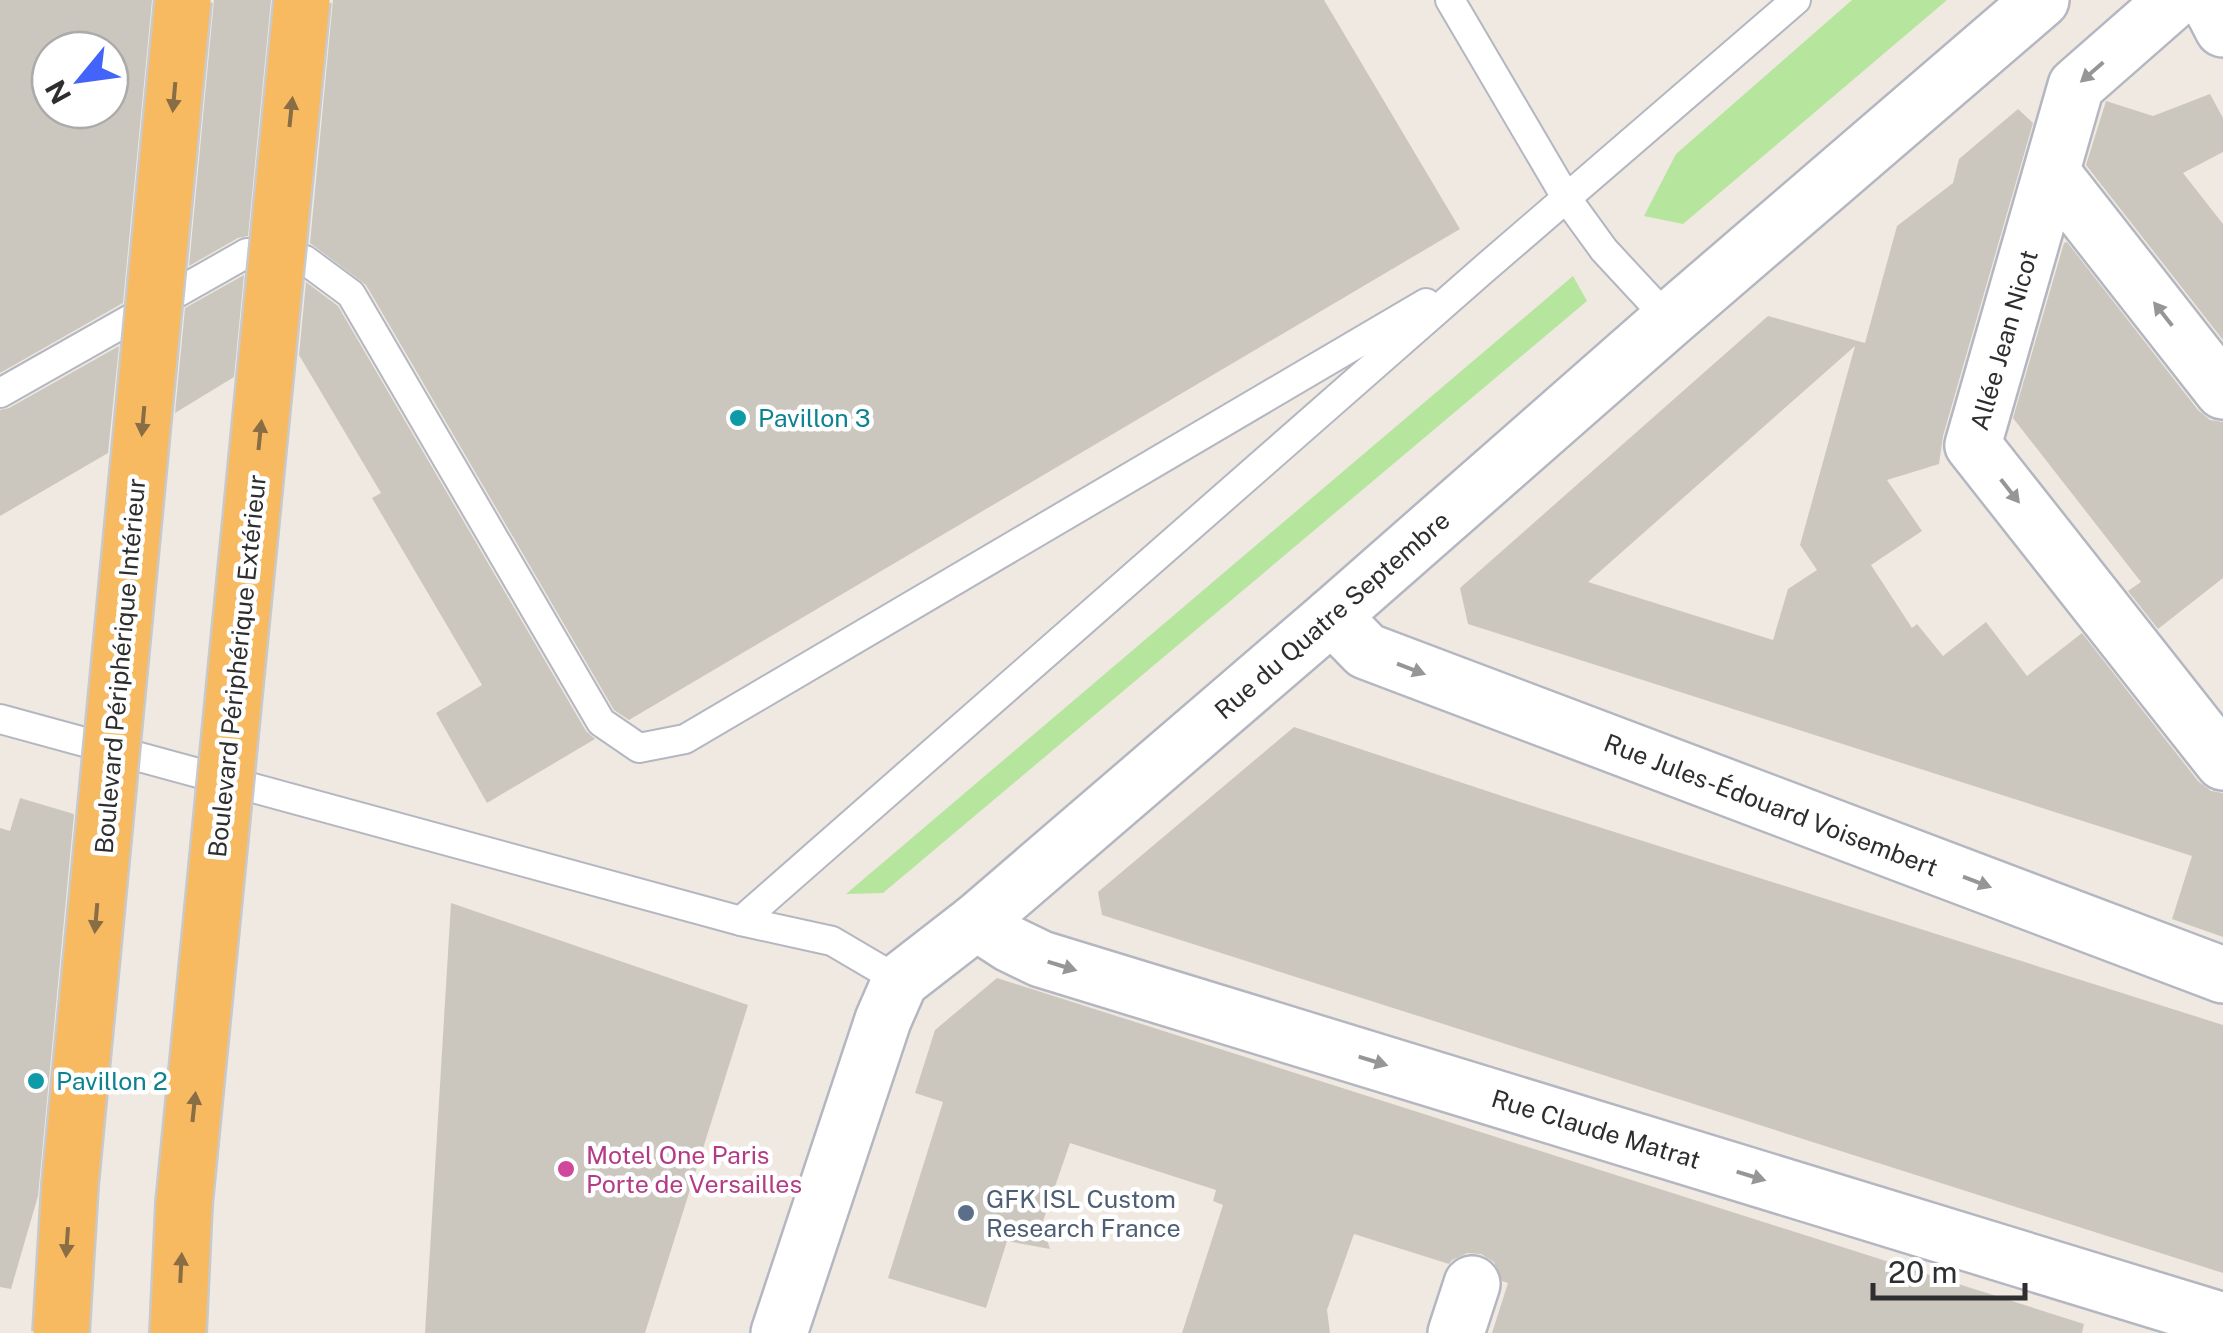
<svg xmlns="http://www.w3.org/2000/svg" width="2223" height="1333" font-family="'Public Sans',sans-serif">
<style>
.green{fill:#b6e59e}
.building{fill:#cbc7bf;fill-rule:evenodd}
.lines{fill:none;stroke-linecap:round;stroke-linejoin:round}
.service-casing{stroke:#b4b7c1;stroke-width:32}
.minor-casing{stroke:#b4b7c1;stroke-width:60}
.tertiary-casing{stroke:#b4b7c1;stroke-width:60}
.trunk-casing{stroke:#c9c9c9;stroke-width:60}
.service{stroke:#fff;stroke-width:28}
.minor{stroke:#fff;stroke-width:55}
.tertiary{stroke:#fff;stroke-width:55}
.trunk{stroke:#f8ba60;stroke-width:55}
.trunk-bridge-casing{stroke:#c9c9c9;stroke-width:60;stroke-linecap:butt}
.trunk-bridge{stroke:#f8ba60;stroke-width:55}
.oneway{fill:#969696}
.oneway2{fill:#896d44}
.culture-dot{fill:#0f9aa8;stroke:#fff;stroke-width:4}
.hotel-dot{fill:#d1479c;stroke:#fff;stroke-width:4}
.service-dot{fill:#5c6f8a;stroke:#fff;stroke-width:4}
.labels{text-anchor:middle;stroke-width:9;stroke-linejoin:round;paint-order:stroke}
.street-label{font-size:25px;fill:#2e2e2e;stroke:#fff}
.culture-label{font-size:25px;fill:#0d838f;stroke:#fff;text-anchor:start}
.hotel-label{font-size:25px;fill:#b23c85;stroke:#fff;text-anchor:start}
.service-label{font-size:25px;fill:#4e5e75;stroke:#fff;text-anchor:start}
</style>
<rect width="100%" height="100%" fill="#efe9e1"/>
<g class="green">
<polygon points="1852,0 1947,0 1683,224 1644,216 1676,154"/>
<polygon points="1573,276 1587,301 883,893 846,894"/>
</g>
<g class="building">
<path d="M0 0H152L123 303 0 373ZM50 50H110V110H50Z"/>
<polygon points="214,0 271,0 248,236 238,238 189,266"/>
<polygon points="333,0 1324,0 1460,229 629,720 614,710 366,285 310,243"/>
<polygon points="2210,94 2223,118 2223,152 2183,173 2223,224 2223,340 2086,165 2106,101 2153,116"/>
<path d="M2018 109 2033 123 1943 436 1939 464 1887 480 1922 531 1871 565 1912 628 1917 624 1943 656 1986 622 2027 676 2082 633 2198 781 2211 791 2223 793V937L2172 919 2192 856 1468 624 1460 588 1768 316 1865 343 1897 226 1953 183 1959 159ZM1855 346 1800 545 1817 570 1788 589 1773 640 1588 582Z"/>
<polygon points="2067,242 2198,410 2210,420 2223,422 2223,578 2158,629 2128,591 2141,582 2013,418 2064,243"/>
<polygon points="244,275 234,377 175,413 185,308"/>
<polygon points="306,282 338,306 586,731 595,739 487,803 436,713 482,685 372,498 381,493 299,355"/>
<polygon points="119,346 108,453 0,516 0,410 9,408"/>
<polygon points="1294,727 1523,803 2223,1025 2223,1273 1102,915 1098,892"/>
<polygon points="20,798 74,814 38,1196 11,1289 0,1287 0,828 10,831"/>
<polygon points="451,903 748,1005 645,1333 425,1333"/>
<polygon points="997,978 2084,1324 2082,1333 1492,1333 1508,1283 1502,1281 1494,1262 1481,1254 1467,1253 1452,1260 1449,1264 1354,1234 1327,1310 1330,1333 1182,1333 1223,1205 1213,1201 1216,1190 1070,1143 1042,1224 1050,1249 1007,1241 986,1308 888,1278 943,1102 915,1093 935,1030"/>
</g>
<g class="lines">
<g class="service-casing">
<g id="service">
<polyline points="1450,0 1567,199 1604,250 1669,320"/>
<polyline points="0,393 247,253 305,260 351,294 601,722 639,748 685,739 1426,303"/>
<polyline points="0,719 741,921 1484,269 1796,0"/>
<polyline points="741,921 832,941 900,981"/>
</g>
</g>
<g class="minor-casing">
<g id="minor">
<polyline points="2174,0 2076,86 1973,445 2223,762"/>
<polyline points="2208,0 2223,29"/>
<polyline points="2052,173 2223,391"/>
<polyline points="1332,616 1366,651 2223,975"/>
<polyline points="976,922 1010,944 1041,959 2223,1321"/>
<polyline points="1456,1333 1472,1284"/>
</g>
</g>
<g class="tertiary-casing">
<polyline id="tertiary" points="779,1333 883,1020 900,981 976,922 1332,616 1669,320 2041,0"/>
</g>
<g class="trunk-casing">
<polyline id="trunk" points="178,1333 184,1204"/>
</g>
<use href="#service" class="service"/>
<use href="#minor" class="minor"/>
<use href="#tertiary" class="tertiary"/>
<use href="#trunk" class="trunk"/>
<g class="trunk-bridge-casing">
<g id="trunk-bridge">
<polyline points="184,1204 302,0"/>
<polyline points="61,1333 70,1185 183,0"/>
</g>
</g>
<use href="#trunk-bridge" class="trunk-bridge"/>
</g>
<defs><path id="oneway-solid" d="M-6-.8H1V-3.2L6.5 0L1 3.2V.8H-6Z" transform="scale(2.5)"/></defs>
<g class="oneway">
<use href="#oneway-solid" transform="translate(2092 72) rotate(139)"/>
<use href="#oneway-solid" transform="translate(2163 314) rotate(-128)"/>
<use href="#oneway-solid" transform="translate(2010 491) rotate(52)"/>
<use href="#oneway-solid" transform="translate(1411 669) rotate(21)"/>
<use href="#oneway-solid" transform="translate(1977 882) rotate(21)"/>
<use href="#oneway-solid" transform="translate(1062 966) rotate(17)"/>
<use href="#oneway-solid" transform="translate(1373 1061) rotate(17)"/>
<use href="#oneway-solid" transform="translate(1751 1176) rotate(17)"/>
</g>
<g class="oneway2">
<use href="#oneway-solid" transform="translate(174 97) rotate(95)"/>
<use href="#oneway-solid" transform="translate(291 112) rotate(-84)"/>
<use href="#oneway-solid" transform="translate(143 421) rotate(95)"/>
<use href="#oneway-solid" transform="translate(260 435) rotate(-84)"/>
<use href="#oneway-solid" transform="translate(96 918) rotate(95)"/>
<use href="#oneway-solid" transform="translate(194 1107) rotate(-84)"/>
<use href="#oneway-solid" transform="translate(67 1242) rotate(94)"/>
<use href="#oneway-solid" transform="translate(181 1268) rotate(-87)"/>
</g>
<g class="culture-dot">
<circle cx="738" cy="418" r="10"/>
<circle cx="36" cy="1081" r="10"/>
</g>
<circle class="hotel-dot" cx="566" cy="1169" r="10"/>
<circle class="service-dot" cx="966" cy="1213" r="10"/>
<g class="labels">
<g class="street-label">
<text transform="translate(2004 340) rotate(-74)" y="9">Allée Jean Nicot</text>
<text transform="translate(1332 615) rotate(-41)" y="9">Rue du Quatre Septembre</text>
<text transform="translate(120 666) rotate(-85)" y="9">Boulevard Périphérique Intérieur</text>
<text transform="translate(237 666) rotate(-84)" y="9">Boulevard Périphérique Extérieur</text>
<text transform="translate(1771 805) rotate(21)" y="9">Rue Jules-Édouard Voisembert</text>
<text transform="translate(1596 1129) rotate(17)" y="9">Rue Claude Matrat</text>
</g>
<g class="culture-label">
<text x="758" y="427">Pavillon 3</text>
<text x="56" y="1090">Pavillon 2</text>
</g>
<g class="hotel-label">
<text x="586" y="1164">Motel One Paris<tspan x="586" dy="29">Porte de Versailles</tspan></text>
</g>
<g class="service-label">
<text x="986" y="1208">GFK ISL Custom<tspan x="986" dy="29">Research France</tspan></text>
</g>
</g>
<g transform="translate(80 80) rotate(241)"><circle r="48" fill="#ffffff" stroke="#ababab" stroke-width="2.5"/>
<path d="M0-8L18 38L0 25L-18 38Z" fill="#4264fb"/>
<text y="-15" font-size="28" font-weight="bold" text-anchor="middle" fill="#2e2e2e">N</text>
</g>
<path d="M1873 1283v15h152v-15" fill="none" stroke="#2e2e2e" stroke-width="5"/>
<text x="1888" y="1283" font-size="30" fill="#2e2e2e" stroke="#ffffff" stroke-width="8" paint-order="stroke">20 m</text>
</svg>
